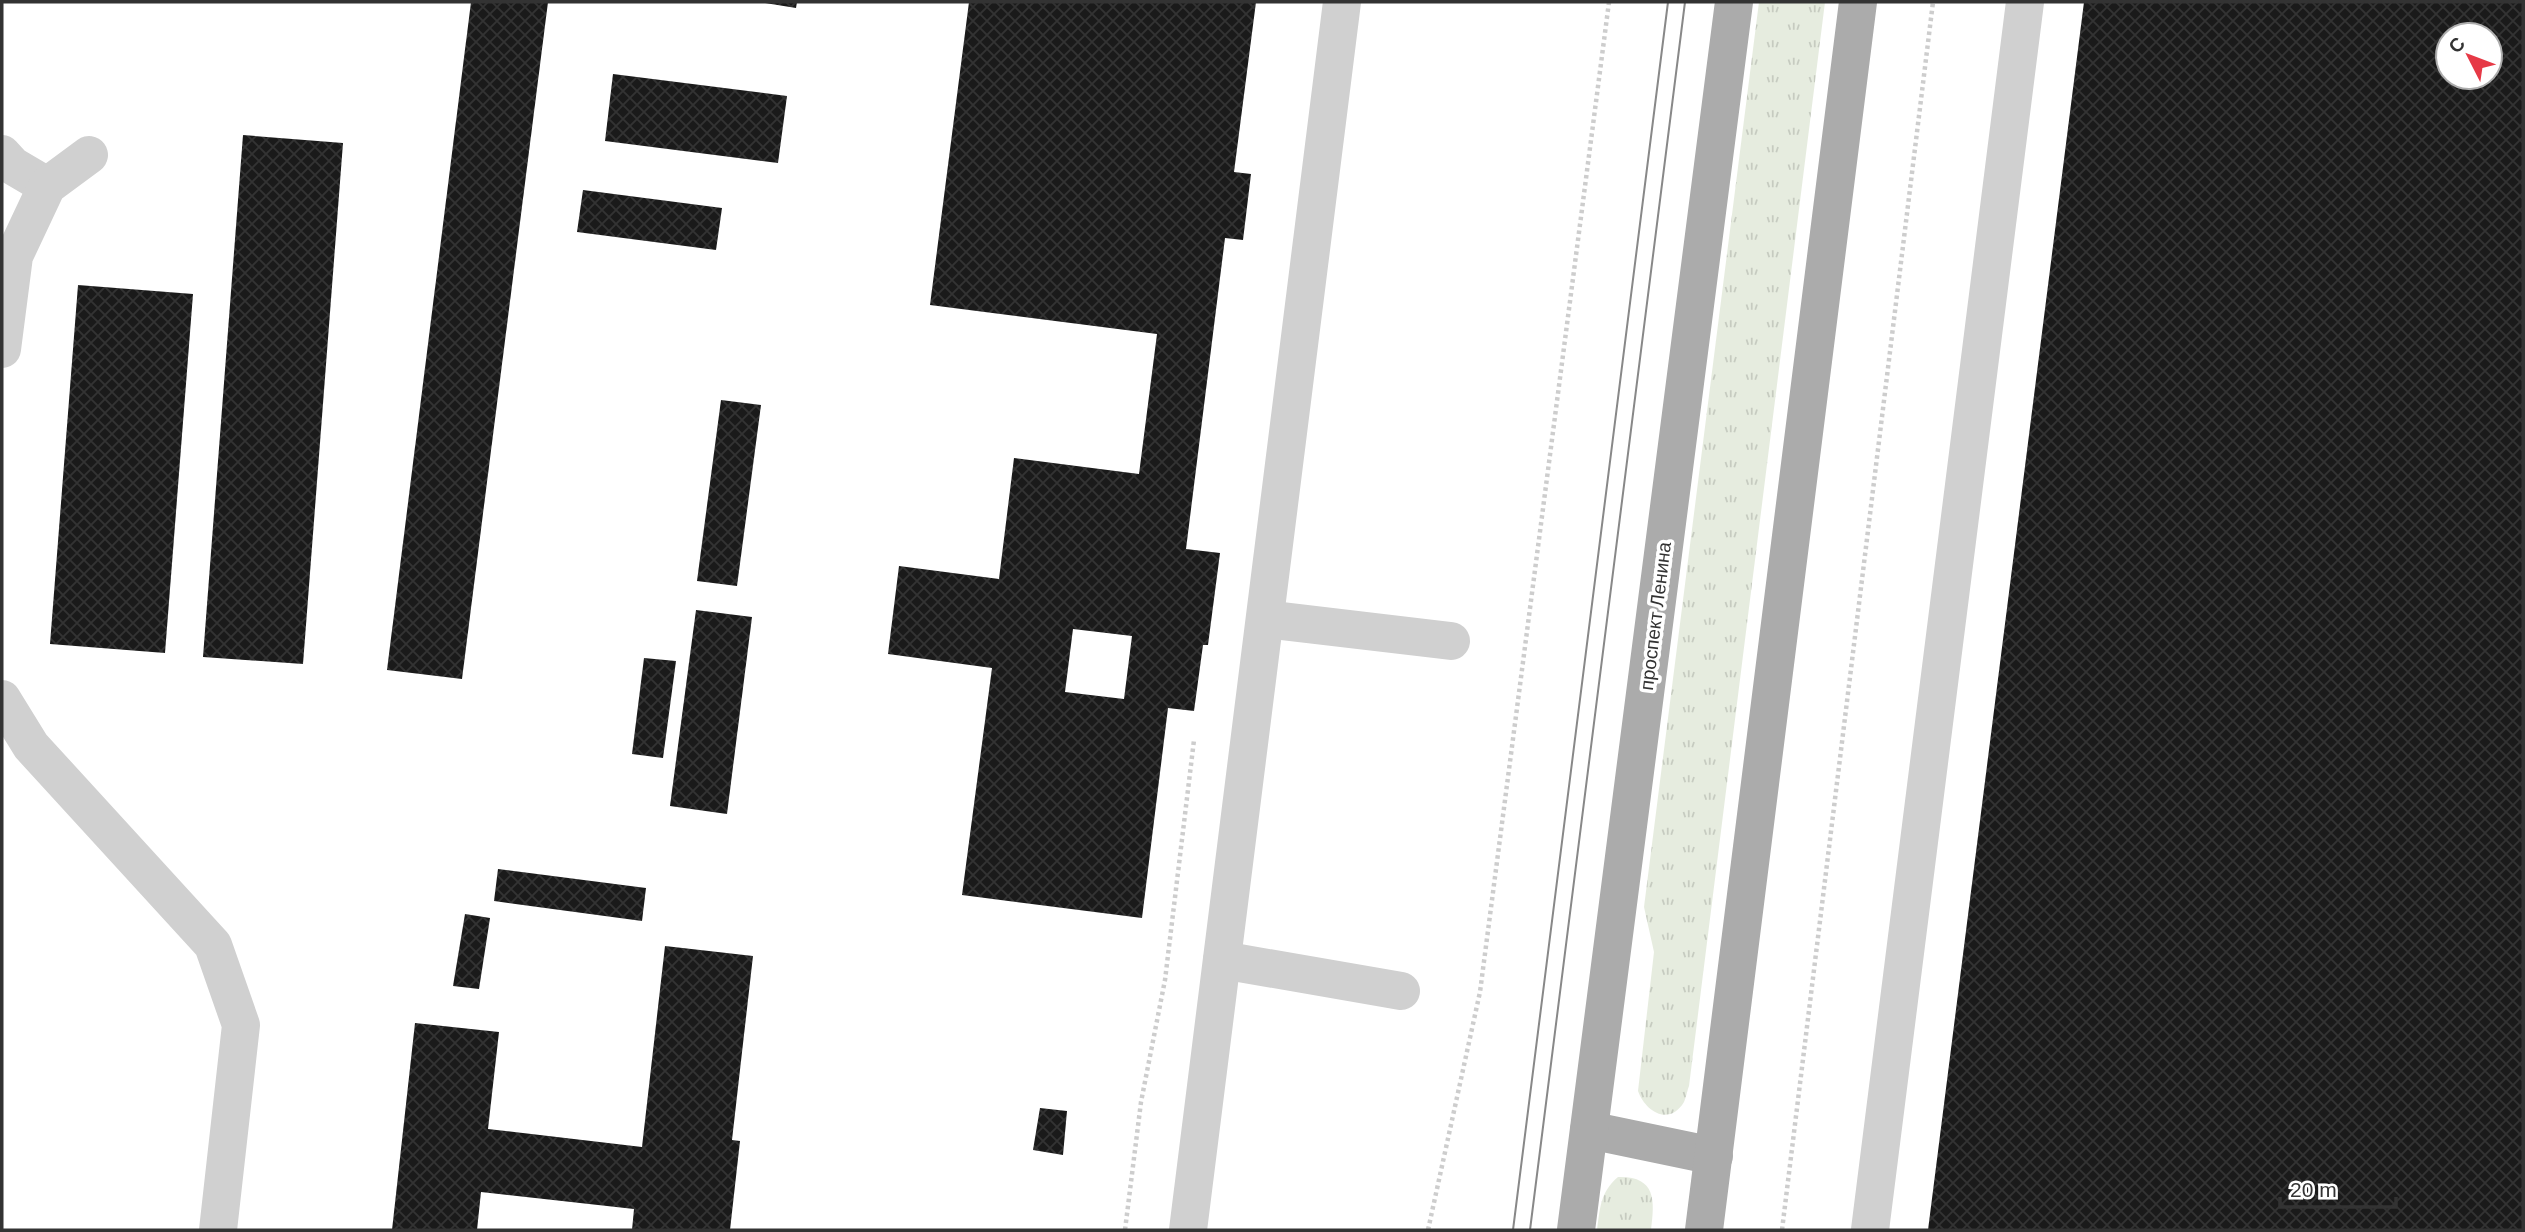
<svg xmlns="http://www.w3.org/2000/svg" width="2525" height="1232" font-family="Arial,sans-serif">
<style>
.grass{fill:url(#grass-tufts)}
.building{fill:url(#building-cross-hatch);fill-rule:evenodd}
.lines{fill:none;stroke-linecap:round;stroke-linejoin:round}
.path{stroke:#cdcdcd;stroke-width:4.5;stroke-dasharray:3.5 3.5;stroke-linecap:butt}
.minor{stroke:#d0d0d0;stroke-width:38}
.major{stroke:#ababab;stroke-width:38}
.tram{stroke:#888;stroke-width:2}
.labels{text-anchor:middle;stroke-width:7;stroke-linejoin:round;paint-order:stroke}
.street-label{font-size:19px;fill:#333;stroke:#fff}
</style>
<defs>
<pattern id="grass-tufts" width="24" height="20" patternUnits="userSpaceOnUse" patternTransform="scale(1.75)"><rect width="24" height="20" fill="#e6ecdf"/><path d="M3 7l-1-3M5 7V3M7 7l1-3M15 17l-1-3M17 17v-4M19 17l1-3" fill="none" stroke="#c6cbc0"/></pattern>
<pattern id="building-cross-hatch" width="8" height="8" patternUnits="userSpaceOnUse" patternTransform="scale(1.75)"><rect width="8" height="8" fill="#1a1a1a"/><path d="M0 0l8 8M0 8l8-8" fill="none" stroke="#333"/></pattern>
</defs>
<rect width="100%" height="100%" fill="#fff"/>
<g class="grass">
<path d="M1759 2H1825L1689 1086C1687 1091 1686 1098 1684 1102 1669 1127 1645 1111 1638 1091L1654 952 1644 907Z"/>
<path d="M1618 1177C1656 1176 1655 1200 1651 1230H1597C1600 1209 1600 1192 1618 1177Z"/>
</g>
<g class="building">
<polygon points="471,2 548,2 462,679 387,670"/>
<polygon points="759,2 797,2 796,8"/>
<path d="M969 2H1256L1234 172 1251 174 1243 240 1225 238 1186 549 1220 553 1208 645H1203L1194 711 1168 708 1142 918 962 895 992 668 888 654 899 566 999 579 1014 458 1139 474 1157 334 930 305ZM1073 629 1132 636 1124 699 1065 692Z"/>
<path d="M2084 2H2523V1230H1928ZM2448 35H2490V77H2448Z"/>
<polygon points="613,74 787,96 778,163 605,141"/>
<polygon points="243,135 343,143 303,664 203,657"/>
<polygon points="583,190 722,208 716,250 577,232"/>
<polygon points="78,285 193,294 165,653 50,644"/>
<polygon points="721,400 761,405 737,586 697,581"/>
<polygon points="696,610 752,617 727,814 670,806"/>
<polygon points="644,658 676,661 663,758 632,754"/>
<polygon points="498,869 646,888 642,921 494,901"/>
<polygon points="465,914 490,918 479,989 453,986"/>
<polygon points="665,946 753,956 732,1140 740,1141 730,1230 632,1230 634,1209 481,1192 477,1230 392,1230 415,1023 499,1032 488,1129 642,1147"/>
<polygon points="1040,1108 1067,1111 1063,1155 1033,1150"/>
</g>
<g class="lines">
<g class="path">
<polyline points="1125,1230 1141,1102 1165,980 1194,740"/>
<polyline points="1428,1230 1480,992 1609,2"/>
<polyline points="1782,1230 1933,2"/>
</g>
<g class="minor">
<polyline points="2,154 13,166 47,186"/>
<polyline points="2,349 14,256 47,186 89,155"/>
<polyline points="1265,619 1451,641"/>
<polyline points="2,699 31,746 213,945 241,1025 218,1230"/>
<polyline points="1222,960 1401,991"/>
<polyline points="1188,1230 1342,2"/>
<polyline points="1870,1230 2025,2"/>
</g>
<g class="major">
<polyline points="1589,1130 1714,1156"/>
<polyline points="1576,1230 1734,2"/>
<polyline points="1704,1230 1858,2"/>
</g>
<g class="tram">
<polyline points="1513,1230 1668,2"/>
<polyline points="1530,1230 1685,2"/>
</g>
</g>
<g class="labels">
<g class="street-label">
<text transform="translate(1655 616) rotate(-83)" y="7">проспект Ленина</text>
</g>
</g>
<rect width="2525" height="1232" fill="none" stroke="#333333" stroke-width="7"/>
<g transform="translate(2469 56) rotate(312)"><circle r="33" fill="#ffffff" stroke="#adadad" stroke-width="2"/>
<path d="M0-5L12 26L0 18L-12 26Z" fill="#e63946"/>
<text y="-10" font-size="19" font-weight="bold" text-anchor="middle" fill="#333333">С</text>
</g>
<path d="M2280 1197v10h116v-10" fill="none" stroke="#333333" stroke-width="3.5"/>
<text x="2290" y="1197" font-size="21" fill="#333333" stroke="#ffffff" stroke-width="5" paint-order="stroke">20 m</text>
</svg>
